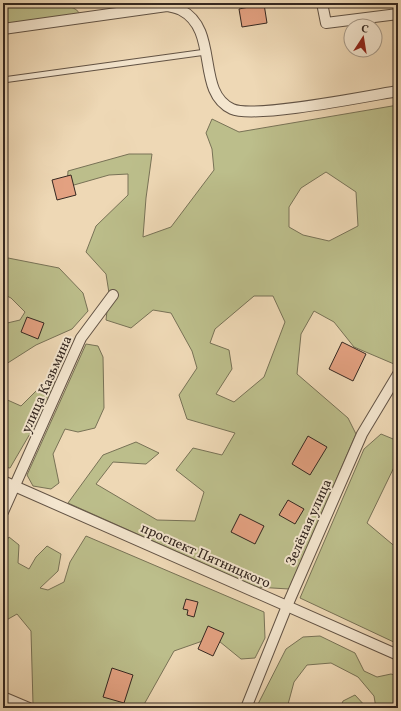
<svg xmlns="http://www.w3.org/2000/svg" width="401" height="711" font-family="Vollkorn,serif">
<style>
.green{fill:#bcbe8b;stroke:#787256;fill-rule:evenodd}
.building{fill:#e3a181;stroke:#342720}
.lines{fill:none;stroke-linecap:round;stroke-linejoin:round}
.service-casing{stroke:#625345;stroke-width:7}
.minor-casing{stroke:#625345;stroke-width:12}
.service{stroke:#f4e6cf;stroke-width:5}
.minor{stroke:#f4e6cf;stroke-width:10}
.labels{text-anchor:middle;stroke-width:4;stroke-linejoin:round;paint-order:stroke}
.street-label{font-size:14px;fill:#342720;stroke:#f4e6cf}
</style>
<rect width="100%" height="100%" fill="#eed8b5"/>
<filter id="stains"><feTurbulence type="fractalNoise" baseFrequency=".005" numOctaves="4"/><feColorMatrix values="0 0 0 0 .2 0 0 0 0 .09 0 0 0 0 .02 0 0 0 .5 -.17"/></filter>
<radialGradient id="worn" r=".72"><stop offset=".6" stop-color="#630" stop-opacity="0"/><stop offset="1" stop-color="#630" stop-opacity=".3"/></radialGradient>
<g class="green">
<path d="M3 3C11 3 18 6 25 5 40 5 72 0 80 14L3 25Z"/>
<path d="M398 105V363L394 364 354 347 334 322 314 311 301 334 297 374 348 418 356 434 289 589 256 587 68 503 103 455 136 442 159 453 146 464 113 462 96 484 157 520 195 521 204 492 176 470 193 448 222 455 235 433 187 419 179 395 197 368 192 351 171 313 153 310 131 328 106 320 109 293 106 274 86 252 96 226 128 195V174L109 175 67 187 68 171 129 154H152L146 198 143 237 171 227 214 170 212 149 206 133 212 119 239 132ZM326 172 356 192 358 226 329 241 303 235 289 227V207L301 188ZM254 296H273L285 322 264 377 234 402 216 394 232 369 229 350 210 343 215 329Z"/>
<polygon points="3,257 59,268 83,293 88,311 72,329 36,345 3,366 3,324 20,320 25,312 11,298 3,294"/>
<polygon points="86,344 98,346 103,357 104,408 95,428 78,432 65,429 53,454 59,483 51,489 33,486 27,475"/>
<polygon points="48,379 55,382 52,396 10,468 3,467 3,398 21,406"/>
<polygon points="381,434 398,441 398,459 367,523 398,549 398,644 300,598 364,449"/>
<polygon points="86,536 264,612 265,638 255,658 241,659 214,637 174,651 142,708 43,708 33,704 31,631 17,614 3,622 3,546 9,537 19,545 18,563 29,569 36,557 47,546 61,554 58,571 40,588 48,590 64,582 70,562"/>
<polygon points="320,636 355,653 364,671 377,677 391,674 398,676 398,708 376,708 374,696 358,677 331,663 307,665 294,682 287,708 256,708 286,649 303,637"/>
<polygon points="355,695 367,708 340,708 343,701"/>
</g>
<g class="building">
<polygon points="264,4 267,23 242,27 239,9"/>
<polygon points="71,175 76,195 57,200 52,180"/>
<polygon points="27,317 44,323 38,339 21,332"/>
<polygon points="342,342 366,354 353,381 329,369"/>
<polygon points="308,436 327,447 310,475 292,464"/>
<polygon points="288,500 304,509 295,524 279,515"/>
<polygon points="240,514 264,526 255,544 231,532"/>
<polygon points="186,599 198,602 194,617 187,615 188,610 183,609"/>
<polygon points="208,626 224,633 213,656 198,649"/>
<polygon points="112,668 133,675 124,703 103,697"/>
</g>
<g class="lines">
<g class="service-casing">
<polyline id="service" points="3,80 206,52"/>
</g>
<g class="minor-casing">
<g id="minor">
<polyline points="322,3 326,23 398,14"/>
<path d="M3 29 167 6C171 7 177 8 181 10 220 30 195 92 232 109 254 119 368 96 398 91"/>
<polyline points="3,481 398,655"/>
<polyline points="3,512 81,338 113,295"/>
<polyline points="3,697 29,708"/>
<polyline points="246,708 287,606 362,434 398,374"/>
</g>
</g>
<use href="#service" class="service"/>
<use href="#minor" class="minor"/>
</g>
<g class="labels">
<g class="street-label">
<text transform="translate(46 384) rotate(-66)" y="5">улица Казьмина</text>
<text transform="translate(308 522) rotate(-66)" y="5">Зелёная улица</text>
<text transform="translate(206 555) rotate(24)" y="5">проспект Пятницкого</text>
</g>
</g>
<rect width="401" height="711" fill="none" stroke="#eed8b5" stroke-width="16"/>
<rect x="4" y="4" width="393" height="703" fill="none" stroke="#342720" stroke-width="2"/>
<rect x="8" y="8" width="385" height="695" fill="none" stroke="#342720"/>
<g transform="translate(363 38) rotate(12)"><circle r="19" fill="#f4e6cf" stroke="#a79a89"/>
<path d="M0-3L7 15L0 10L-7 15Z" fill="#8f2418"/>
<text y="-6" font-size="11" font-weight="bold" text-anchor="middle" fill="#342720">С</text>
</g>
<rect width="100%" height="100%" filter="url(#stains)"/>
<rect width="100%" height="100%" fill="url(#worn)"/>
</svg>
